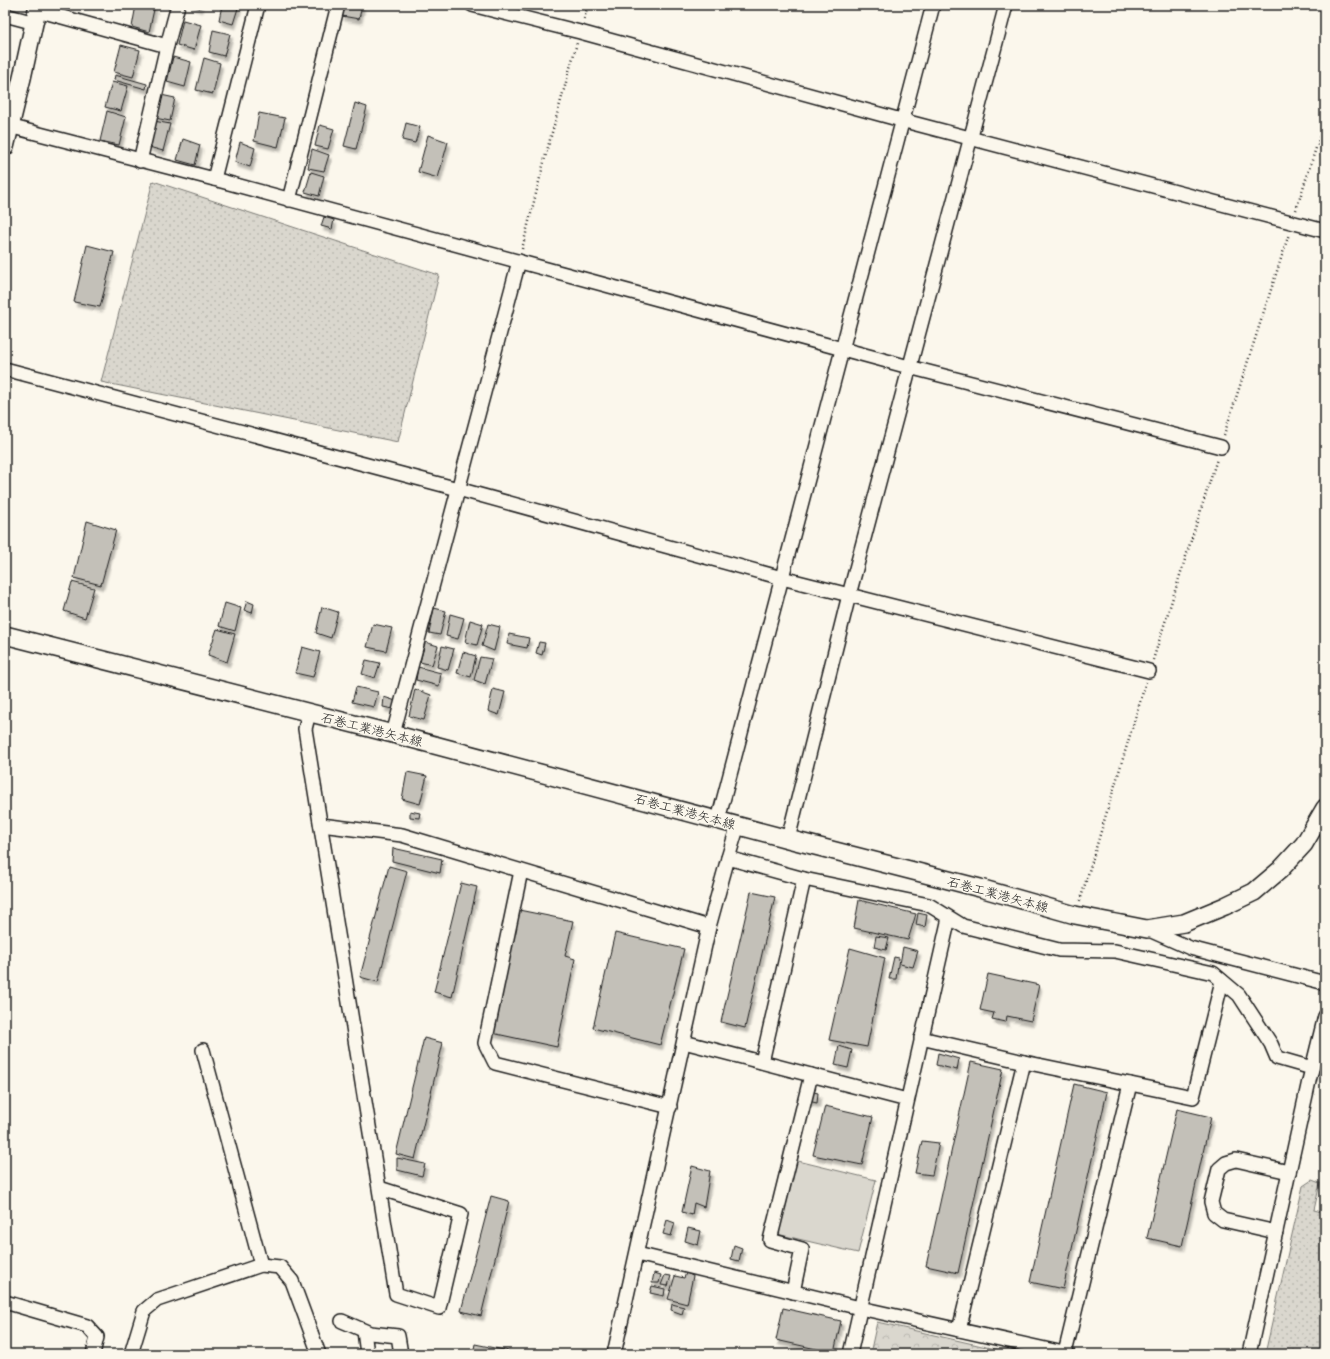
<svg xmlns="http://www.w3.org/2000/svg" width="1330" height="1359" font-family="Mynerve,'Klee One',sans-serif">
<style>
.grass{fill:url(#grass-dots);stroke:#7b7a75}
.forest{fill:url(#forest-crowns);stroke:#7b7a75}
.pitch{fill:#dad7ce;stroke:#7b7a75}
.building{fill:#c3c0b8;stroke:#1c1c1c;filter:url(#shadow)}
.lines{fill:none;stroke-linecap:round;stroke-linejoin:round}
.minor-casing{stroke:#1c1c1c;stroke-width:16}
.major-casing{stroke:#1c1c1c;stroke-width:20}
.path{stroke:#1c1c1c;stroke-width:2.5;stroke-dasharray:1 3;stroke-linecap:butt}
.minor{stroke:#fbf7ec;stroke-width:13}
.major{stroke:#fbf7ec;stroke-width:17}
.labels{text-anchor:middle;stroke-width:3;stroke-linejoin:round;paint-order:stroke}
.street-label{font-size:13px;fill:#1c1c1c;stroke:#fbf7ec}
</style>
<defs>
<pattern id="grass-dots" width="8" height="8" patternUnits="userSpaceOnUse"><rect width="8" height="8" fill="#dad7ce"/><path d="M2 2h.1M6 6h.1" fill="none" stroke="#bab8b0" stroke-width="1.8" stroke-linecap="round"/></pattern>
<pattern id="forest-crowns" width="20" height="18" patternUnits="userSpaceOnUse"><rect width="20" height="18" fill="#dad7ce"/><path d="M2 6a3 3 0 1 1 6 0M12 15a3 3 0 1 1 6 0" fill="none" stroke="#bab8b0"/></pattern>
<filter id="shadow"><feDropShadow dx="2.5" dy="4.5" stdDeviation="1" flood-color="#0004"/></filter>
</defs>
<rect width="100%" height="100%" fill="#fbf7ec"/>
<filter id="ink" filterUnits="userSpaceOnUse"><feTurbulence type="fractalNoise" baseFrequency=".025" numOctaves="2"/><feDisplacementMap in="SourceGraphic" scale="8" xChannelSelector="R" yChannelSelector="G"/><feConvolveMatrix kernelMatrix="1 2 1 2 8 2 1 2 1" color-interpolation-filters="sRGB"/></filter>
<g filter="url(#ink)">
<g class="grass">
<polygon points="153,181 439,275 398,442 101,382"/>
<polygon points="1312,1180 1320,1183 1314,1210 1325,1213 1325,1354 1265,1354 1303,1186"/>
</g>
<polygon class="forest" points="877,1322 1017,1354 870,1354"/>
<polygon class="pitch" points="794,1160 876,1180 858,1253 777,1234"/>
<g class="building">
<polygon points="136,5 155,5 149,32 132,27"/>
<polygon points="191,5 201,5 200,8"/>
<polygon points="222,5 239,5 233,24 219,20"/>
<polygon points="344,5 362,5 359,19 342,16"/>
<polygon points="183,20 201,25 194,50 177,45"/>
<polygon points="213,30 230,34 224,56 209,52"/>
<polygon points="121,45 140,50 133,77 114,72"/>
<polygon points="173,57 191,62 185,87 167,82"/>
<polygon points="204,58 220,63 213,94 196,90"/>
<polygon points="115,75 147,84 146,89 114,80"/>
<polygon points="112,82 128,86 121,111 105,107"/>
<polygon points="161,95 175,98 170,121 155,118"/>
<polygon points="355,103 367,107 356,149 344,146"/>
<polygon points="107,111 126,117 119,145 100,141"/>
<polygon points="259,113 285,118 278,147 254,141"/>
<polygon points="154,121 170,124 163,151 149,147"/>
<polygon points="406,123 420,127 415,143 402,140"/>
<polygon points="320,125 334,129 328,149 315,146"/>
<polygon points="428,135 448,142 438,178 418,172"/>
<polygon points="183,139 200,145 195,165 177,160"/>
<polygon points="240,142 255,148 250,167 235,162"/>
<polygon points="312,149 329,155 324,171 308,168"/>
<polygon points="311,172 324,176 319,196 305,192"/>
<polygon points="324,217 334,220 332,229 321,226"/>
<polygon points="87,245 114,252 100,307 74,302"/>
<polygon points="87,521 116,530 101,585 74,578"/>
<polygon points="72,582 94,588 85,618 64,611"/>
<polygon points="247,601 254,604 252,613 244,610"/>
<polygon points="225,603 241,608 235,631 219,626"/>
<polygon points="322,607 338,612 331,638 316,633"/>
<polygon points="434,608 446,611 440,635 429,633"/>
<polygon points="450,614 464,618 458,639 446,636"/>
<polygon points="470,620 483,624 477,645 465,642"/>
<polygon points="373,624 392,628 386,651 367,647"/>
<polygon points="488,624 500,627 494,651 482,646"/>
<polygon points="217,629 235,634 227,662 208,655"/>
<polygon points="509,634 529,638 527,648 507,644"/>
<polygon points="425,642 438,646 432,665 420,662"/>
<polygon points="539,642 545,643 542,655 536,653"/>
<polygon points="442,646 454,649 448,670 437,667"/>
<polygon points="302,647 320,652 313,677 295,673"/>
<polygon points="463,652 476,656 471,677 457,673"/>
<polygon points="480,657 492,659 485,684 474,680"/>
<polygon points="366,660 380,663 375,678 362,674"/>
<polygon points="418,667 441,673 439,686 416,680"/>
<polygon points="356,687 378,692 374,707 352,702"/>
<polygon points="415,689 431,695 424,720 409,716"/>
<polygon points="493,689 505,692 499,715 488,711"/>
<polygon points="384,697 396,701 393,709 383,707"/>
<polygon points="407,772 427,776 420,804 402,799"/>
<polygon points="410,811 420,813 419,818 410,817"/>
<polygon points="393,848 442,859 440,873 392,861"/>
<polygon points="389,866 407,871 378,982 360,977"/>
<polygon points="461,883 477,887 452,997 434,992"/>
<polygon points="751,892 775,897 745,1028 721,1022"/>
<polygon points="859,900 916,914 908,940 854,928"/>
<polygon points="519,910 573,921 565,956 575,959 557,1047 492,1033"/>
<polygon points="918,913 927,915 925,927 916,925"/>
<polygon points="615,933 684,949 660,1045 593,1028"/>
<polygon points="876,936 889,938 886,950 874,947"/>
<polygon points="903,947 918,951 913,967 900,964"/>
<polygon points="850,948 885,958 867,1047 829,1040"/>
<polygon points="894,957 899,958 896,979 889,979"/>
<polygon points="988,974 1039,985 1031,1021 1007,1016 1006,1022 992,1019 994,1013 980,1010"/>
<polygon points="424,1038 443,1043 415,1159 396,1154"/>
<polygon points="839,1046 852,1050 848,1068 835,1065"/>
<polygon points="938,1053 959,1059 957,1070 936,1065"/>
<polygon points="971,1062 1003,1069 958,1273 926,1266"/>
<polygon points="1074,1084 1107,1092 1063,1289 1030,1282"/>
<polygon points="810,1091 818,1093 817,1103 808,1101"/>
<polygon points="825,1106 873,1117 862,1165 813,1155"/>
<polygon points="1177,1109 1211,1117 1182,1246 1147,1238"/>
<polygon points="922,1141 939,1143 932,1175 915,1173"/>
<polygon points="397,1158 425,1164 422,1176 397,1170"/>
<polygon points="692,1166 710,1171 704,1207 694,1203 692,1215 682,1212"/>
<polygon points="491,1196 509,1201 481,1316 461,1311"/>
<polygon points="667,1220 675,1223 671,1236 663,1234"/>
<polygon points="688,1228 701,1231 698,1245 685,1241"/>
<polygon points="734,1245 742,1248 739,1261 731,1259"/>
<polygon points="654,1273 661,1275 659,1283 652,1283"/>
<polygon points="686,1273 693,1276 687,1304 668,1299 675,1276 684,1278"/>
<polygon points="665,1275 671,1276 668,1286 661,1285"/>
<polygon points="652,1286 665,1289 664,1296 650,1293"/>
<polygon points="672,1304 684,1307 682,1314 671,1310"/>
<polygon points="783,1308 841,1321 834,1353 776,1340"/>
<polygon points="475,1344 509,1351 508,1354 473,1354"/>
</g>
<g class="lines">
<g class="minor-casing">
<g id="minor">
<polyline points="472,5 580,32 901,120 1325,231"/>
<polyline points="37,10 167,46"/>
<polyline points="5,15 35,23"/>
<polyline points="5,125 214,179 909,367 1221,447"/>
<polyline points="140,161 167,46 178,5"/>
<polyline points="214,179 258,5"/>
<polyline points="289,200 338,5"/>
<polyline points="5,369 458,489 782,578 1149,671"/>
<polyline points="309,713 305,729 396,1294 439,1308 461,1214 379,1188"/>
<polyline points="393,734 519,261"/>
<polyline points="718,820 933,5"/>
<polyline points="321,825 402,835 709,927"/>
<polyline points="788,839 849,595 1006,5"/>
<polyline points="728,858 738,825"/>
<polyline points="521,871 485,1043 495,1063 670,1107"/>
<polyline points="1147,929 1190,948 1325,983"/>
<polyline points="921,1038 1024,1062 1193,1097 1222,981"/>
<polyline points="684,1042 907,1100"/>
<polyline points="203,1050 261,1265"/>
<polyline points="762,1062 804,879"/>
<polyline points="1276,1232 1223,1220 1214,1213 1211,1202 1219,1169 1226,1163 1236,1160 1289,1172"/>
<polyline points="637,1254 860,1308 1068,1354"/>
<polyline points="793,1292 802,1249 770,1240 811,1075"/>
<polyline points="5,1302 87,1326 97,1337 93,1354"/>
<polyline points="342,1321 370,1333 398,1336 401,1354"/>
<polyline points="959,1330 1024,1062"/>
<polyline points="364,1331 367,1354"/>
<polyline points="1065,1353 1130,1084"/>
<polyline points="131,1354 144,1311 157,1300 261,1265 280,1267 292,1281 319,1354"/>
<polyline points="614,1354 709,927 728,858 804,879 929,905 963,926 1059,950 1115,951 1213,973 1239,995 1271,1044 1277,1058 1312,1068"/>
<polyline points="850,1354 949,918"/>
<polyline points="1249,1354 1309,1081 1325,1016"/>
</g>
</g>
<g class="major-casing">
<g id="major">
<polyline points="5,147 22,78 38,5"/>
<polyline points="5,635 393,734 788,839 980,888 1075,915 1147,929 1184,923 1225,906 1254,892 1280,870 1304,844 1325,808"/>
</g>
</g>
<g class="path">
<polyline points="584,19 588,5"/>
<polyline points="1296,210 1325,120"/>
<polyline points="522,249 546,154 577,43"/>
<polyline points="1224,435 1289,234"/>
<polyline points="1153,660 1217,459"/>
<polyline points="1080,901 1146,682"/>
</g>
<use href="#minor" class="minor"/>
<use href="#major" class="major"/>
</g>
</g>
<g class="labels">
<g class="street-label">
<text transform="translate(372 729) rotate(14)" y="5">石巻工業港矢本線</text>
<text transform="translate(685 811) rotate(15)" y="5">石巻工業港矢本線</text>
<text transform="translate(998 894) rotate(15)" y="5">石巻工業港矢本線</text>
</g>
</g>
<rect width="1330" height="1359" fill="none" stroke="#fbf7ec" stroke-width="20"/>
<rect x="10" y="10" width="1310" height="1339" fill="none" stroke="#1c1c1c" stroke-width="1.5" filter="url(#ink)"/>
</svg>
